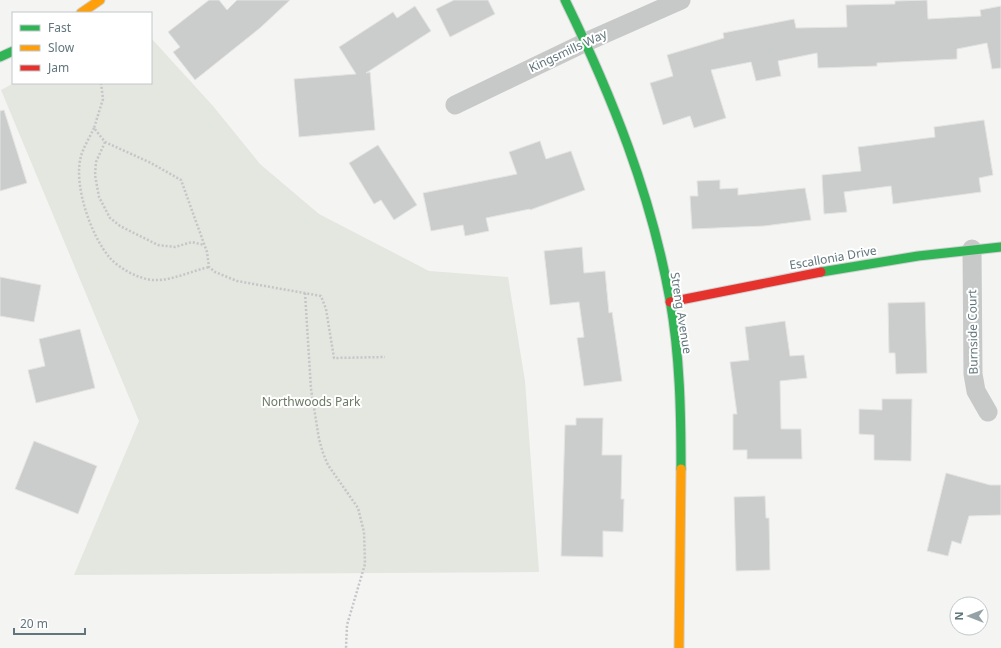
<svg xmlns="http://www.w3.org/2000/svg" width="1001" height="648" font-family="'Noto Sans',sans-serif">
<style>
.green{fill:#e4e6e0}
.building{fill:#cbcdcd;stroke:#e4e4e2}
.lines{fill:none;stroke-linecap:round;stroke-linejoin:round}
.fast-casing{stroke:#cfd0d0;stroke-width:11}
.slow-casing{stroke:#cfd0d0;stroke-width:11}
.jam-casing{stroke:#cfd0d0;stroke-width:11}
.path{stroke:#c4c6c7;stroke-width:2.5;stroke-dasharray:2 2;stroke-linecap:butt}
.street{stroke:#c7c9c8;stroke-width:19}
.fast{stroke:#30b455;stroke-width:9}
.slow{stroke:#ff9f0a;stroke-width:9}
.jam{stroke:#e5322d;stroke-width:9}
.labels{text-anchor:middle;stroke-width:4;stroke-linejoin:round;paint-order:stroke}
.street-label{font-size:12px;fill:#61767c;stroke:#fff}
.park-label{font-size:12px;fill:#6c7a64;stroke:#fff}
</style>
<rect width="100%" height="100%" fill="#f4f4f3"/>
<polygon class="green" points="151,38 213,106 260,164 319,214 429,271 508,277 525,381 539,572 74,575 139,421 1,90 14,83 151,83"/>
<g class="building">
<polygon points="209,0 219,0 227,10 237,0 290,0 260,28 195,80 173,52 180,47 168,32"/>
<polygon points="454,0 488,0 495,14 450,37 436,9"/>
<polygon points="927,0 928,19 981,16 980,10 1001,6 1001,68 992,69 987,43 957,49 957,59 877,63 877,66 818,68 817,53 778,61 781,76 756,81 751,62 711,70 726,118 694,128 690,116 663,125 650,83 673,76 667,55 724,38 723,33 794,19 796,28 847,27 846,5 895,4 895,1"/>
<polygon points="415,6 431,31 366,73 370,72 375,130 299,137 294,79 356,74 339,47 393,12 397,18"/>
<polygon points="4,110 27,183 0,191 0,111"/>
<polygon points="984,120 993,175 979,178 981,192 893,204 891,186 844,192 847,212 824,214 822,175 861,171 858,147 935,137 934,127"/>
<polygon points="540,141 546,159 571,151 585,190 530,210 530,209 486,218 489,231 465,236 463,225 431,231 423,193 517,174 509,152"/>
<polygon points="378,145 417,205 394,220 381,200 374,204 349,163"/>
<polygon points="720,180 720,189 738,188 738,195 805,188 811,220 764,226 692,229 690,196 698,196 697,181"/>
<polygon points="582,247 584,273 605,271 609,313 612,312 622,381 584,386 577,338 584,337 579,302 550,305 544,251"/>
<polygon points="0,277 41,285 34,322 0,316"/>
<polygon points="925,302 927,373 896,374 895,353 889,353 888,303"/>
<polygon points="785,321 790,356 804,355 807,378 780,381 781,429 801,429 802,459 747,459 747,450 733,450 733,414 737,414 730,362 749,360 745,327"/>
<polygon points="80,329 95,388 36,403 28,370 45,366 39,339"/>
<polygon points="882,399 912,399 911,461 874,460 874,435 859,434 859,409 882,410"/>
<polygon points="576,418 603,418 602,455 622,455 621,499 624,499 623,532 603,531 603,557 561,556 565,425 576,425"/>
<polygon points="34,441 97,466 78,514 15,489"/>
<polygon points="946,473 990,485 1001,485 1001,515 969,516 961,544 952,541 948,556 927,551"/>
<polygon points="765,496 766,518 769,518 770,570 736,571 734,497"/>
</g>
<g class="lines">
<g class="fast-casing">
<g id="fast">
<path d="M565 0C612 96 651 194 670 300 680 356 681 413 681 469"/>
<polyline points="0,57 13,51"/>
<polyline points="821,272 918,256 1001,247"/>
</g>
</g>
<g class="slow-casing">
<g id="slow">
<polyline points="81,13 100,0"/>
<polyline points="679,648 681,469"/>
</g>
</g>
<g class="jam-casing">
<polyline id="jam" points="670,302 821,272"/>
</g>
<g class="path">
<polyline points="101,83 103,99 94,128 105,142 151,163 181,180 207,252 209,267 215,272 237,281 321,296 326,309 334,358 385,357"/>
<path d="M94 128C90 137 84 146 81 156 73 185 91 236 110 258 120 269 139 279 153 280 172 281 191 271 209 267"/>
<polyline points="105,142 96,162 95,175 99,197 110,218 120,226 158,245 175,247 192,242 204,245"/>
<polyline points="305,293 311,389 319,439 323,453 328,465 358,508 364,532 365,564 347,625 346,648"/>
</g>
<g class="street">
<polyline points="455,105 586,42 681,0"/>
<polyline points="972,249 973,374 976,391 988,412"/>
</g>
<use href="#fast" class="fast"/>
<use href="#slow" class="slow"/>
<use href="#jam" class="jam"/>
</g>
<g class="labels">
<g class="street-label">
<text transform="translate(568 51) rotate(-25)" y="4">Kingsmills Way</text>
<text transform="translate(833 258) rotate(-10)" y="4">Escallonia Drive</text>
<text transform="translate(681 313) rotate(81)" y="4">Streng Avenue</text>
<text transform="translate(973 332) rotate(-91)" y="4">Burnside Court</text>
</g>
<g class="park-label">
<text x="311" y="406">Northwoods Park</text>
</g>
</g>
<rect x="12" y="12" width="140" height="72" fill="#ffffff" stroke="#c0c8cb"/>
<rect x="20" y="25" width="20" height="6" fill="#30b455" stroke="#c0c8cb"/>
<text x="48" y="32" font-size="12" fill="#61767c">Fast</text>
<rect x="20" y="45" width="20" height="6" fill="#ff9f0a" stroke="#c0c8cb"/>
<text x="48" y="52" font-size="12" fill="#61767c">Slow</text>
<rect x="20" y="65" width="20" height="6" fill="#e5322d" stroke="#c0c8cb"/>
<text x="48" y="72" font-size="12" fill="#61767c">Jam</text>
<g transform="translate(969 616) rotate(270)"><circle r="19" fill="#ffffff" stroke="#c0c8cb"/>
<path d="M0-3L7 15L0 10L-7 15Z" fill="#94a2a6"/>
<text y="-6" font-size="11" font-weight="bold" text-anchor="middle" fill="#61767c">N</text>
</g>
<path d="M14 628v6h71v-6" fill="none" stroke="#61767c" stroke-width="2"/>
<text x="20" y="628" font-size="12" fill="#61767c" stroke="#ffffff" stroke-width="3" paint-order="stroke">20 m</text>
</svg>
